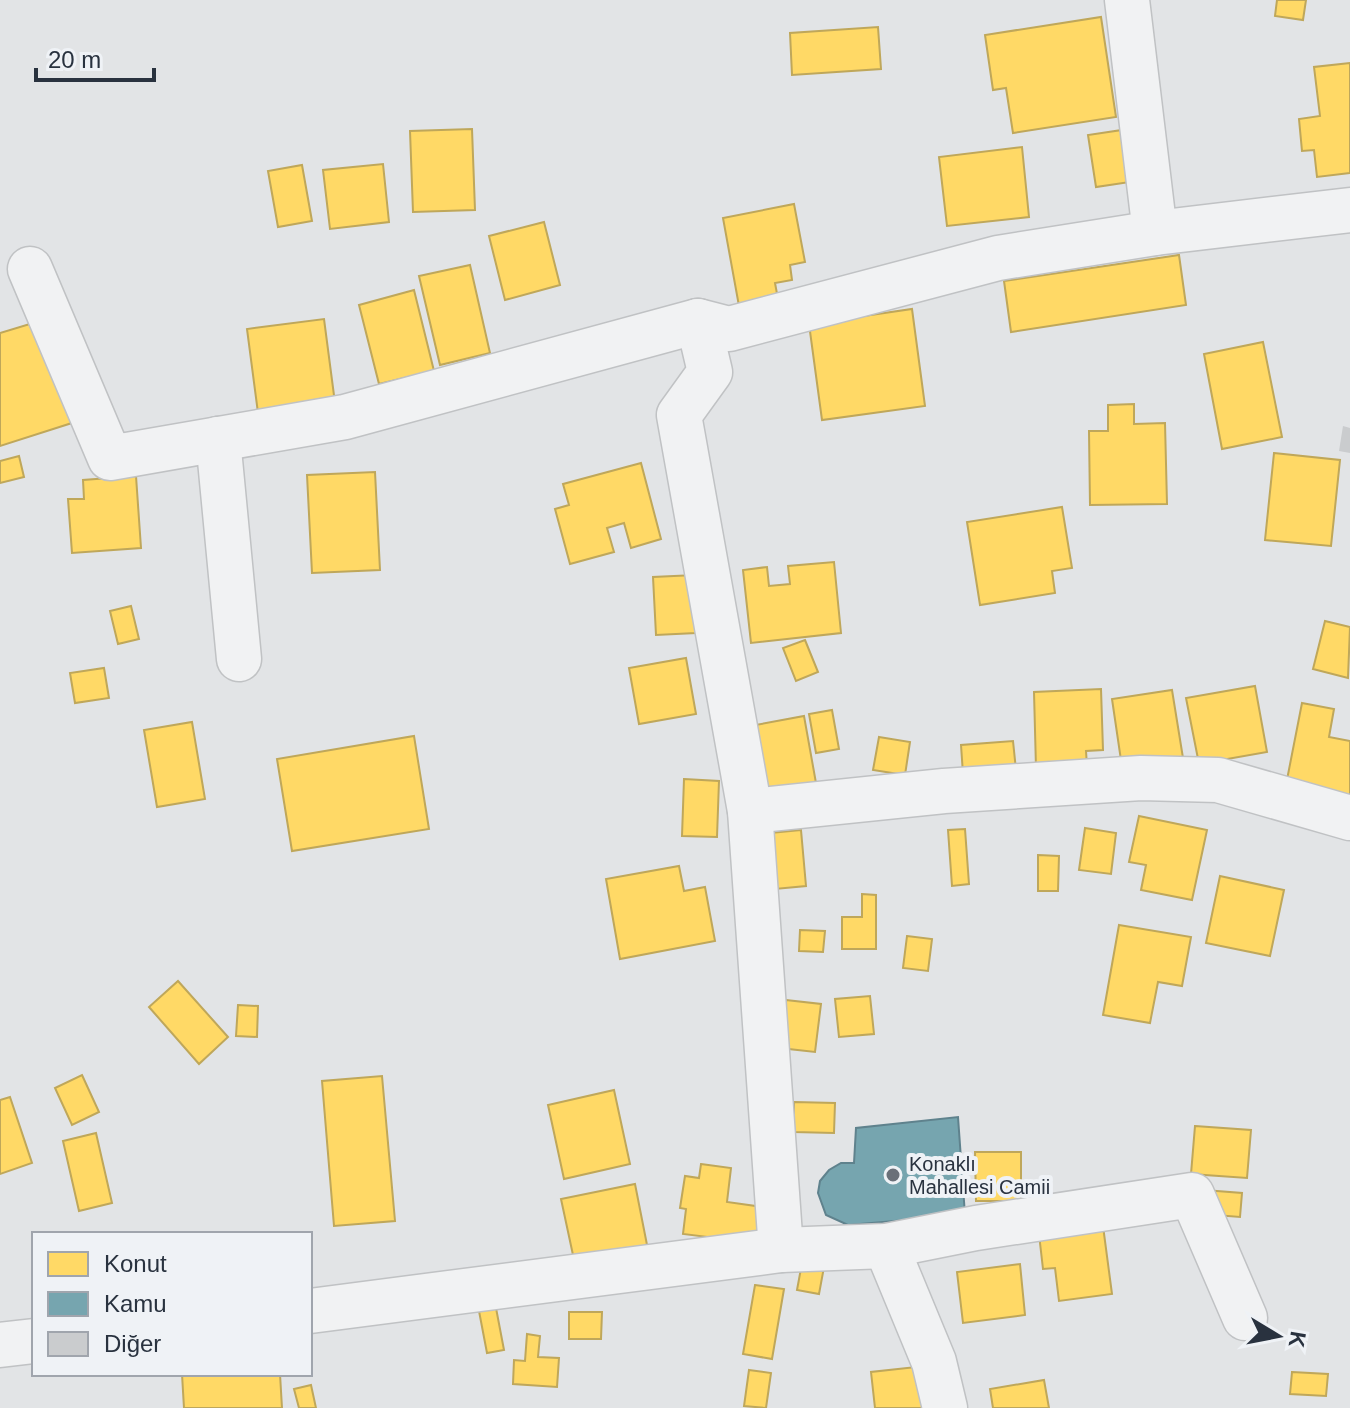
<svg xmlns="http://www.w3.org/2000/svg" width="1350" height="1408" font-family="Helvetica,sans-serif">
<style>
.homes{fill:#ffd966;stroke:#bfa75a;stroke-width:2}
.public{fill:#76a5af;stroke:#5f828d;stroke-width:2}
.building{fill:#caccce}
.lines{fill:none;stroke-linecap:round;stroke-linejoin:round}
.minor-casing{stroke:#c0c2c4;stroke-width:47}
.minor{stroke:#f1f2f3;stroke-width:44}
.poi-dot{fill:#6a7079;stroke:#eff2f6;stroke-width:3}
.labels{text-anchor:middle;stroke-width:8;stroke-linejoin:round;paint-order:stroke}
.poi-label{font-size:20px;fill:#29323f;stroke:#eff2f6;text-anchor:start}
</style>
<rect width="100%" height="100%" fill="#e2e4e6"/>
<g class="homes">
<polygon points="1277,0 1306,0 1303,20 1275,16"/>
<polygon points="1101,17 1116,117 1013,133 1006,88 993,90 985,35"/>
<polygon points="878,27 881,69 792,75 790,33"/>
<polygon points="1350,63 1350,173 1317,177 1314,150 1302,151 1299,119 1320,116 1314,67"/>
<polygon points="472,129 475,210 413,212 410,131"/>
<polygon points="1122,130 1130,182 1096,187 1088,135"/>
<polygon points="1022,147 1029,217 947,226 939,157"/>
<polygon points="383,164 389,222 330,229 323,170"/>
<polygon points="302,165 312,221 278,227 268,171"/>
<polygon points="794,204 805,262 790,265 792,280 775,283 778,299 739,306 723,218"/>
<polygon points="544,222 560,285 505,300 489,236"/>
<polygon points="1179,255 1186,305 1011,332 1004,281"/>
<polygon points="470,265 490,353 440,365 419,276"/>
<polygon points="414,290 434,371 379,384 359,305"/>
<polygon points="912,309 925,406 822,420 809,324"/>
<polygon points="324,319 335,403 258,413 247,329"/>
<polygon points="43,320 75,422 0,446 0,333"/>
<polygon points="1263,342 1282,437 1222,449 1204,354"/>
<polygon points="1134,404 1134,424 1165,423 1167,504 1090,505 1089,431 1108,431 1108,405"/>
<polygon points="1274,453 1340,460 1331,546 1265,540"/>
<polygon points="19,456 24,477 0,483 0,461"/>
<polygon points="641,463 661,539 631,548 624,523 607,528 614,552 570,564 555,509 569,505 563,484"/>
<polygon points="375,472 380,570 312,573 307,475"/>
<polygon points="136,476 141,548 72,553 68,499 84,499 83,480"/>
<polygon points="1062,507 1072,568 1052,571 1055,593 980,605 967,522"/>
<polygon points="834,562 841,633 751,643 743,570 767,567 769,586 790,584 788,566"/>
<polygon points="695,575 696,633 656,635 653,577"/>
<polygon points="131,606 139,639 118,644 110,611"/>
<polygon points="1325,621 1350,627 1348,678 1313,669"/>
<polygon points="805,640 818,672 796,681 783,648"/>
<polygon points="686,658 696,714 639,724 629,668"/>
<polygon points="104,668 109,698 75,703 70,673"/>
<polygon points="1255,686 1267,752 1199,764 1186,698"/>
<polygon points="1101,689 1103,750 1086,751 1087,766 1036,768 1034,692"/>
<polygon points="1172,690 1183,758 1122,767 1112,699"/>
<polygon points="1302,703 1334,709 1329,737 1350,741 1350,808 1284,795"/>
<polygon points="832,710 839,749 816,753 809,714"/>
<polygon points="804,716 816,783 762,793 750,726"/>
<polygon points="192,722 205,799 157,807 144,730"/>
<polygon points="414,736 429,829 292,851 277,759"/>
<polygon points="879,737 910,742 905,775 873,770"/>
<polygon points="1013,741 1016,770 963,774 961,745"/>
<polygon points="684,779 719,781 717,837 682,836"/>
<polygon points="1139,816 1207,830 1192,900 1141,890 1146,865 1129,862"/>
<polygon points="1085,828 1116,833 1111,874 1079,870"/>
<polygon points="965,829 969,884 952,886 948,830"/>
<polygon points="801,830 806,886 775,889 770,833"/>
<polygon points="1038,855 1059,856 1058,891 1038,891"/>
<polygon points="679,866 684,891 705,887 715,941 620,959 606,879"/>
<polygon points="1220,876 1284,890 1270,956 1206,943"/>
<polygon points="862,894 876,895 876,949 842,949 842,917 862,917"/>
<polygon points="1119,925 1191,937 1182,986 1158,982 1150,1023 1103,1015"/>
<polygon points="800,930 825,931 823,952 799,951"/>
<polygon points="907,936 932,939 928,971 903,968"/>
<polygon points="178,981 228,1037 199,1064 149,1007"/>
<polygon points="870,996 874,1034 839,1037 835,999"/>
<polygon points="786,1000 821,1004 815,1052 780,1048"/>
<polygon points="238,1005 258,1006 257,1037 236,1036"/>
<polygon points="82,1075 99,1112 72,1125 55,1088"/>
<polygon points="382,1076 395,1221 334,1226 322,1081"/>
<polygon points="614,1090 630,1164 564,1179 548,1105"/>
<polygon points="10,1097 32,1163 0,1174 0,1100"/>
<polygon points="794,1102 835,1103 834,1133 794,1132"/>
<polygon points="1195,1126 1251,1130 1247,1178 1191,1174"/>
<polygon points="96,1133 112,1203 79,1211 63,1141"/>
<polygon points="975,1152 1021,1152 1021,1201 976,1201"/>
<polygon points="701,1164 731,1168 727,1202 756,1206 760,1170 766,1171 756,1243 683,1234 686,1209 680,1208 685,1176 699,1178"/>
<polygon points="635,1184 649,1255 576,1269 561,1199"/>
<polygon points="1204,1190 1242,1193 1240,1217 1203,1214"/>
<polygon points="1103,1226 1112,1294 1059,1301 1055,1268 1043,1269 1039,1234"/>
<polygon points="802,1263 824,1267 819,1294 797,1290"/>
<polygon points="1020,1264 1025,1315 963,1323 957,1272"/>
<polygon points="755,1285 784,1289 772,1359 743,1354"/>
<polygon points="496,1308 504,1350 487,1353 479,1311"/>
<polygon points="569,1312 602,1312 601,1339 569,1339"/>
<polygon points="527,1334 540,1336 538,1357 559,1358 557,1387 513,1384 514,1360 525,1361"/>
<polygon points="925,1366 929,1408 875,1408 871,1372"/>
<polygon points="749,1370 771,1373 766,1408 744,1406"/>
<polygon points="1292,1372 1328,1374 1326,1396 1290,1394"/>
<polygon points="182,1374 280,1374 282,1408 184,1408"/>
<polygon points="1044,1380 1049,1408 993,1408 990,1389"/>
<polygon points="311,1385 316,1408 299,1408 294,1389"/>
</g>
<polygon class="public" points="958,1117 965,1215 848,1225 826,1215 818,1193 820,1181 829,1170 841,1163 854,1163 856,1128"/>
<polygon class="building" points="1343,426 1350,428 1350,453 1339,451"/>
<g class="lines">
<g class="minor-casing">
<g id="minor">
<polyline points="1127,0 1155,233"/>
<polyline points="30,269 110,458 345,417 698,321"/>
<polyline points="218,439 239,659"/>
<polyline points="750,811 944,791 1141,778 1218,780 1350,818"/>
<polyline points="886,1246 934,1362 945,1408"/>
<polyline points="781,1250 750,811 679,415 710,372 698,321 729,329 998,258 1155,233 1350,210"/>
<polyline points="310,1311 781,1250 886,1246 976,1228 1192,1195 1245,1318"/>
<polyline points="0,1345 34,1341"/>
</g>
</g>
<use href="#minor" class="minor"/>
</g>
<circle class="poi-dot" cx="893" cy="1175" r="8"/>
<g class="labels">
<g class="poi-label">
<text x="909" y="1171">Konaklı<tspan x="909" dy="23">Mahallesi Camii</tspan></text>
</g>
</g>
<rect x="32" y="1232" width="280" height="144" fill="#eff2f6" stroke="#a0a5ad" stroke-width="2"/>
<rect x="48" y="1252" width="40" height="24" fill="#ffd966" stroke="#a0a5ad" stroke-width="2"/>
<text x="104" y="1272" font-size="24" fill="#29323f">Konut</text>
<rect x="48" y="1292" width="40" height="24" fill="#76a5af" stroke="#a0a5ad" stroke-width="2"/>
<text x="104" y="1312" font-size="24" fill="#29323f">Kamu</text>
<rect x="48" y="1332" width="40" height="24" fill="#caccce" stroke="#a0a5ad" stroke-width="2"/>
<text x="104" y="1352" font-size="24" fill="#29323f">Diğer</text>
<g transform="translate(1278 1336) rotate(100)" stroke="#eff2f6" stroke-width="6" paint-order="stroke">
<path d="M0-6L14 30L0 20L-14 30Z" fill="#29323f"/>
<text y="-12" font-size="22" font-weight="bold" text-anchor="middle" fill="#29323f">K</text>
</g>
<path d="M36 68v12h118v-12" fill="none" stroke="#29323f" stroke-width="4"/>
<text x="48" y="68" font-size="24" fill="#29323f" stroke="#eff2f6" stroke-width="6" paint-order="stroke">20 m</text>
</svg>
